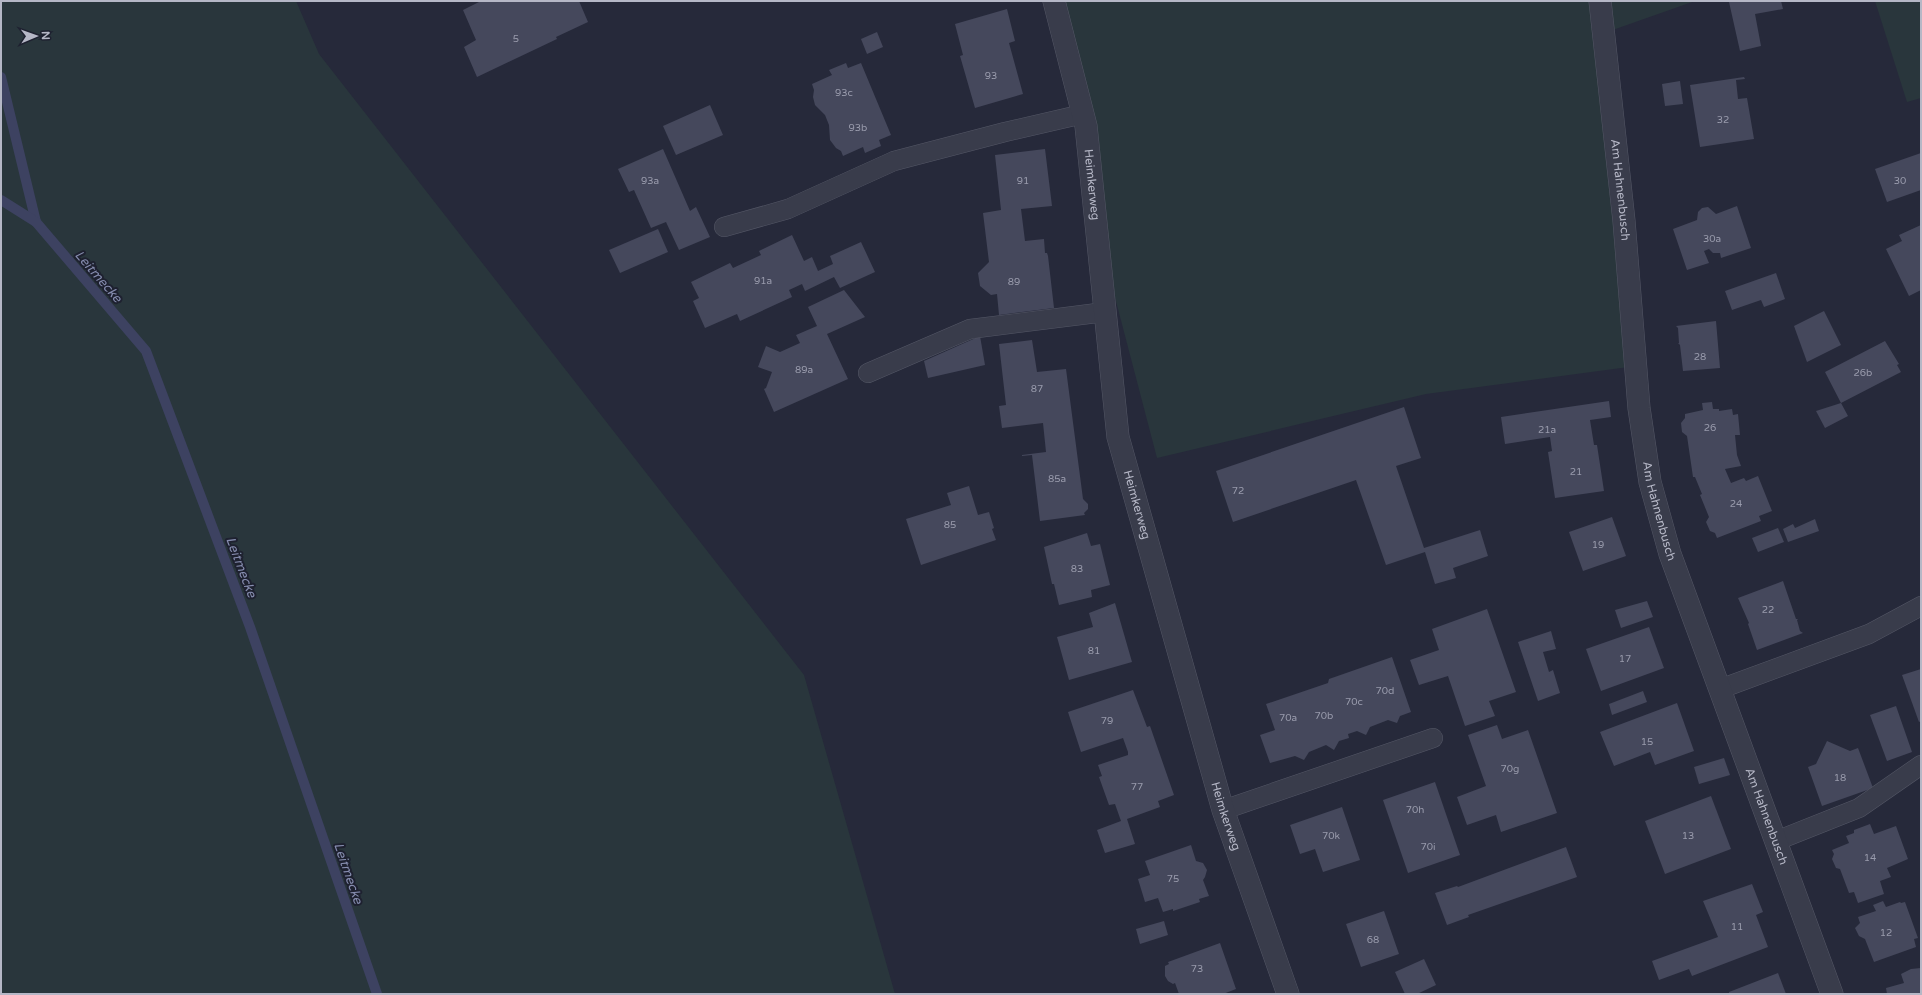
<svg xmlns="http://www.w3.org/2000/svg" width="1922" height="995" font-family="'Varela Round',sans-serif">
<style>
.green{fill:#29363c}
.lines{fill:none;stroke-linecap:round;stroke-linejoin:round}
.stream{stroke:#3d4261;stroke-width:10}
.building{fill:#45485c}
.lane-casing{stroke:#545766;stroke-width:20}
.street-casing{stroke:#545766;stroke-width:23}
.lane{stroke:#393c4b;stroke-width:19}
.street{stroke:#393c4b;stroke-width:22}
.labels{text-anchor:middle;stroke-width:4;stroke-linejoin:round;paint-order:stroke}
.number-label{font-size:10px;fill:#999bac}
.street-label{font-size:12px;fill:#b5b7c6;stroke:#1e2130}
.water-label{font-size:13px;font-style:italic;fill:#868daf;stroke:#1e2130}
</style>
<rect width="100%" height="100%" fill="#26293a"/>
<g class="green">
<polygon points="1,1 296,1 319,54 804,675 895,994 1,994"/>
<polygon points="1051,1 1695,1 1607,32 1636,366 1426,394 1157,458 1095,221"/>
<polygon points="1875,1 1921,1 1921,98 1907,102"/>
</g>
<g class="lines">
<g class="stream">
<polyline points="1,77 36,222"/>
<polyline points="1,200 36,222 146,351 250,627 377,994"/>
</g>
</g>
<g class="building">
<polygon points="481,1 579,1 588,22 556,37 557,39 477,77 464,47 476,40 463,10"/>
<polygon points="1732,1 1781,1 1783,9 1755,14 1761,46 1740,51 1729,2"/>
<polygon points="1007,9 1015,41 1009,43 1023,94 975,108 960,56 963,55 955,24"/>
<polygon points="877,32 883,47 867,54 861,39"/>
<polygon points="846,63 848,68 861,63 891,135 879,140 881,146 865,153 863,147 843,156 841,151 836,148 830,140 829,125 825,115 815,105 813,97 814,90 812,84 832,75 829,70"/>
<polygon points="1744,77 1745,79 1736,80 1738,99 1747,98 1754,139 1700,147 1690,85"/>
<polygon points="1680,81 1683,104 1665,106 1662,84"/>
<polygon points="710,105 723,135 676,155 663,126"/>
<polygon points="663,149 690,211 696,207 710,237 679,250 666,222 651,228 634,190 629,192 618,169"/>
<polygon points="1045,149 1052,206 1021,209 1025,241 1044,239 1045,253 1047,253 1048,256 1054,308 999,315 997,294 991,295 980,286 978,273 989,262 983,213 1001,210 995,155"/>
<polygon points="1921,153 1921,190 1887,202 1875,169"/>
<polygon points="1737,206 1751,248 1721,258 1720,253 1713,253 1709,249 1704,251 1709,263 1687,270 1673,229 1697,220 1698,212 1702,208 1708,207 1716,214"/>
<polygon points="1921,225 1921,290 1909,296 1886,249 1902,241 1899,235"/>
<polygon points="658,229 668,252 620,273 609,250"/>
<polygon points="792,235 804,261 812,257 818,271 833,264 830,256 861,242 875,272 840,288 834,277 805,291 802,284 789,290 792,297 740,321 737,314 705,328 693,301 699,298 691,282 730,263 733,268 761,255 759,251"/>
<polygon points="1776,273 1785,299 1764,307 1761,300 1732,310 1725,291"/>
<polygon points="844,290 865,317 827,334 848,379 774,412 764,389 766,388 772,372 758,367 766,346 780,352 800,343 796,335 817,326 808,307"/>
<polygon points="1824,311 1841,345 1807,362 1794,326"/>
<polygon points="1716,321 1720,368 1683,371 1680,345 1678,343 1679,343 1678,328 1676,326"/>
<polygon points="980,336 985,365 928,378 924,361"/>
<polygon points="1032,340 1037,372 1066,369 1083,499 1088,504 1088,509 1084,513 1085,515 1040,521 1032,455 1022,456 1022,455 1046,452 1043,423 1002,428 999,406 1006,405 999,344"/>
<polygon points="1885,341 1899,364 1897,365 1901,372 1841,403 1848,416 1825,428 1816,411 1841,403 1825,372"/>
<polygon points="1609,401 1611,417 1590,420 1594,445 1597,445 1604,491 1555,498 1548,452 1552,451 1550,437 1505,444 1501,417"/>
<polygon points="1712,402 1713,409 1719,409 1719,411 1732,409 1733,415 1738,414 1740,435 1735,435 1737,455 1741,466 1725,469 1731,483 1744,478 1746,481 1758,476 1772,511 1759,516 1761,521 1717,538 1715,533 1710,531 1706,522 1709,517 1700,495 1702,494 1695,477 1693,477 1687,436 1682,432 1681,423 1685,418 1685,414 1703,410 1702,403"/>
<polygon points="1404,407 1421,458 1396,466 1424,548 1480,530 1488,556 1453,568 1456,578 1435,584 1425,552 1386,565 1356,480 1233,522 1216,471"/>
<polygon points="969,486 978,515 989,512 994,528 992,529 996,540 921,565 906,519 951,505 947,493"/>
<polygon points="1612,517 1626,556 1583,571 1569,532"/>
<polygon points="1815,519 1819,531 1788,542 1783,529 1793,524 1795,528"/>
<polygon points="1778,528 1784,542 1758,552 1752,538"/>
<polygon points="1087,533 1091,546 1100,544 1110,585 1091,590 1092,597 1059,605 1054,584 1052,584 1044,547"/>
<polygon points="1783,581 1796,619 1798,619 1797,620 1800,631 1803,633 1757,650 1748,624 1749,623 1738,598"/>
<polygon points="1647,601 1653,617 1621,628 1615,610"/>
<polygon points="1115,603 1132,662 1069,680 1057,637 1093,627 1089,613"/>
<polygon points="1487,609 1516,692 1489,701 1495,716 1465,726 1448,676 1419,685 1410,660 1439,650 1432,629"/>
<polygon points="1649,627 1664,668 1601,691 1586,649"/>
<polygon points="1551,631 1556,649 1543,652 1549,672 1553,670 1560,693 1538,701 1518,642"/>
<polygon points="1392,657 1411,712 1400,716 1397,723 1388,720 1370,727 1366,735 1357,731 1348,734 1349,738 1339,741 1334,750 1326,745 1309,752 1304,760 1295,756 1270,763 1260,735 1275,730 1266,704 1328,683 1329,679"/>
<polygon points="1921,669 1921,721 1919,722 1902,675"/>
<polygon points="1133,690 1147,727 1150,726 1174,795 1158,801 1160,807 1127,819 1135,844 1105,853 1097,830 1121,821 1115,804 1109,805 1099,777 1102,776 1098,765 1128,755 1128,752 1123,738 1081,752 1068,712"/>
<polygon points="1643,691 1647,702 1612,715 1609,704"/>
<polygon points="1677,703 1694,751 1655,765 1650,752 1614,766 1600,732"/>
<polygon points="1896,706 1912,752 1887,761 1870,715"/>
<polygon points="1497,725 1502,739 1528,730 1557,813 1501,832 1496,815 1467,825 1457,797 1486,786 1468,735"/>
<polygon points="1827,741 1850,751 1858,748 1873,788 1822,806 1808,767 1816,764"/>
<polygon points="1724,758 1730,775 1699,784 1694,767"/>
<polygon points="1435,782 1460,855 1408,873 1383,800"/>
<polygon points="1711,796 1731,849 1665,874 1645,821"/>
<polygon points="1342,807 1360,860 1323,872 1315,849 1300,854 1290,825"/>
<polygon points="1870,824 1874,834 1896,826 1908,859 1887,868 1891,877 1880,881 1884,894 1858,903 1854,892 1849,893 1840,869 1836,868 1832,859 1834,854 1832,850 1849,843 1846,836 1854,833 1854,830"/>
<polygon points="1191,845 1196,861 1203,863 1207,870 1205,877 1203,880 1209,896 1199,899 1200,902 1173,911 1173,909 1163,912 1158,898 1145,902 1138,879 1150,875 1145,861"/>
<polygon points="1566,847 1577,877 1468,915 1469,917 1447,925 1435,893 1457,886 1458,887"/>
<polygon points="1752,884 1763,912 1756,915 1768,947 1692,976 1689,969 1659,980 1652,961 1718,937 1703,901"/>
<polygon points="1883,901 1886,907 1900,902 1901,903 1905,902 1918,938 1914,939 1916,947 1874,962 1865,939 1859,936 1855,928 1860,923 1858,917 1876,911 1873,905"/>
<polygon points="1384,911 1399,954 1361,967 1346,924"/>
<polygon points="1164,921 1168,935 1140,944 1136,929"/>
<polygon points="1220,943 1236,989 1223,994 1179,994 1175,983 1173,984 1168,981 1165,976 1165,966 1169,964 1168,962"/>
<polygon points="1424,959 1436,985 1417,994 1405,994 1395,972"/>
<polygon points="1921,968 1921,994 1887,994 1886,988 1904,983 1901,974 1911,969"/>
<polygon points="1778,973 1786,994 1729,994 1729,992"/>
</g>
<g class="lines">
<g class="lane-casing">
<g id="lane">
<polyline points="724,227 788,209 894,161 1005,132 1083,114"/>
<polyline points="868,373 970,329 1105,312"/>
<polyline points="1720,689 1869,634 1921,606"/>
<polyline points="1223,810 1433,738"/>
<polyline points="1776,841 1859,808 1921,765"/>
</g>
</g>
<g class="street-casing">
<g id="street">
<path id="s1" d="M1054 1 1086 126 1118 437 1223 810 1288 994"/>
<path id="s2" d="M1600 1 1624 221 1639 408 1650 482 1670 554 1832 994"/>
</g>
</g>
<use href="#lane" class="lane"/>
<use href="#street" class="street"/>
</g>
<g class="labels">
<g class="number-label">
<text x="516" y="42">5</text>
<text x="991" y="79">93</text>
<text x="844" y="96">93c</text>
<text x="1723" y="123">32</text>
<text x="858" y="131">93b</text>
<text x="650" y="184">93a</text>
<text x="1023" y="184">91</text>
<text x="1900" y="184">30</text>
<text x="1712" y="242">30a</text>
<text x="763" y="284">91a</text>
<text x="1014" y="285">89</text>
<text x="1700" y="360">28</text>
<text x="804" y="373">89a</text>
<text x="1863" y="376">26b</text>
<text x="1037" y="392">87</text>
<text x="1710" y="431">26</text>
<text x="1547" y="433">21a</text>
<text x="1576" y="475">21</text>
<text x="1057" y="482">85a</text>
<text x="1238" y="494">72</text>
<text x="1736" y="507">24</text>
<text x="950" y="528">85</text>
<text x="1598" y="548">19</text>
<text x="1077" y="572">83</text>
<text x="1768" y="613">22</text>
<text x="1094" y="654">81</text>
<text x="1625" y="662">17</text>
<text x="1385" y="694">70d</text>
<text x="1354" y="705">70c</text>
<text x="1324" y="719">70b</text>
<text x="1288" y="721">70a</text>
<text x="1107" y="724">79</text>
<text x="1647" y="745">15</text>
<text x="1510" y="772">70g</text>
<text x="1840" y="781">18</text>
<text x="1137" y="790">77</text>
<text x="1415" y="813">70h</text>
<text x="1331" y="839">70k</text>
<text x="1688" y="839">13</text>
<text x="1428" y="850">70i</text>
<text x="1870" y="861">14</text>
<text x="1173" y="882">75</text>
<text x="1737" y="930">11</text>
<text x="1886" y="936">12</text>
<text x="1373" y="943">68</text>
<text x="1197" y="972">73</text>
</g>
<g class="street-label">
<text dy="4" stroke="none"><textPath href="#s1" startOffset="188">Heimkerweg</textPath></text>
<text dy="4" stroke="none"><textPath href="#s2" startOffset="190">Am Hahnenbusch</textPath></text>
<text dy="4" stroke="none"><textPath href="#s1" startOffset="512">Heimkerweg</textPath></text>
<text dy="4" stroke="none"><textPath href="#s2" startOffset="514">Am Hahnenbusch</textPath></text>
<text dy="4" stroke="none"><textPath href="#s1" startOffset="836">Heimkerweg</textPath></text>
<text dy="4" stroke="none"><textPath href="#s2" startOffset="838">Am Hahnenbusch</textPath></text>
</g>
<g class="water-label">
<text transform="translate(99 276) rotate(49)" y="5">Leitmecke</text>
<text transform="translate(242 567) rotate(69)" y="5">Leitmecke</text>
<text transform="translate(349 873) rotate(71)" y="5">Leitmecke</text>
</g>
</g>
<rect width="1922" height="995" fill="none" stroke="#b5b7c6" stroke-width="4"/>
<g transform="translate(36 36) rotate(88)" stroke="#1e2130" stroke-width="3" paint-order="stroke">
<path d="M0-3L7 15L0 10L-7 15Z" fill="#b5b7c6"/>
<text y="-6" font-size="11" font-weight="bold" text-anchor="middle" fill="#b5b7c6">N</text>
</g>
</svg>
